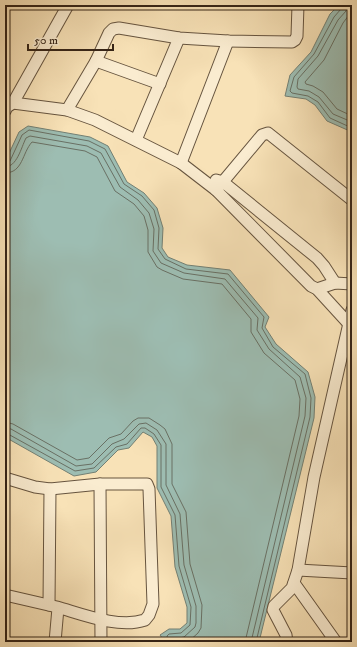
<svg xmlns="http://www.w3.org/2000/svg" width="357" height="647" font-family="'IM FELL DW Pica',serif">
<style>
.water{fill:#9dbdb2;stroke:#738074}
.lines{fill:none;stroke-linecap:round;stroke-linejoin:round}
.shore{stroke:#697064;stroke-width:1}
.street-casing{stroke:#66543f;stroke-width:13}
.street{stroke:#faecd0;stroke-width:11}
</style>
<rect width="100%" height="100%" fill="#f8e2b7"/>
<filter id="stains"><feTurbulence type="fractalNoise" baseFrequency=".005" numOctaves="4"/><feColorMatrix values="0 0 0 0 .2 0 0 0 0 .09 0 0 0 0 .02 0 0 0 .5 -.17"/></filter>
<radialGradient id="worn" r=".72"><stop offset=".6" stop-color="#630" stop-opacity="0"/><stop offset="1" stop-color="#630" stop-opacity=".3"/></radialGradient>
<g class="water">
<polygon points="339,5 352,5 352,132 327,121 315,105 306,99 285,96 290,75 311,52 330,14"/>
<polygon points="28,126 90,137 108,146 127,182 144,193 157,208 163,228 162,248 168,257 187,265 230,270 269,317 265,327 276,344 308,372 315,397 314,418 259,642 165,642 160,635 169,629 180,629 187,623 187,607 175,567 171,516 157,488 157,446 152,437 143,432 129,448 118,450 96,472 74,476 5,437 5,162 19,132"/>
</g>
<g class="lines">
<g class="shore">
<polyline points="342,5 341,9 334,17 314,54 294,77 290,91 292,93 308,96 318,102 330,118 352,128"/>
<polyline points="347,5 346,11 338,20 318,56 298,79 297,87 298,89 309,91 319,97 333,114 352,122"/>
<polyline points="352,11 343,23 324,60 305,82 306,84 313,86 323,92 337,109 352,116"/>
<polyline points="5,162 10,161 22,135 29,130 89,141 105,149 124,184 142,196 154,210 159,228 158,249 165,259 186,269 228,274 264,317 262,328 273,347 305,374 311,398 310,417 256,642"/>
<path d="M5 167C17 167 21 148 26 138L30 136 87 146 101 153 120 187 138 200 149 213 154 229 153 251 161 263 184 273 225 279 258 318 257 330 269 349 300 377 306 398 305 416 251 642"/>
<path d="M5 173C23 173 22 153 32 142L85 151 97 157 115 191 134 204 144 216 148 230V252L157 267 162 270 183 279 222 284 251 319V332L264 353 295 380 300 399 299 416 245 642"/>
<polyline points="5,422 13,424 77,460 89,458 109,438 121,434 133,421 138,418 149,418 160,425 165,429 172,444 172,484 186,512 190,564 202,605 201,628 198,633 188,642"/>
<polyline points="5,428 11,429 76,466 92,464 112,444 124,439 139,424 146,423 157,430 166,444 166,485 180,514 184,565 196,606 196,623 195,627 184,637 174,639 173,642"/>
<polyline points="5,433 8,434 75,471 94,468 116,447 127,444 141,428 145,428 154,434 161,445 161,487 175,515 179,566 191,607 190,625 181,633 169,634 167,636 168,642"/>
</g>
<g class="street-casing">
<g id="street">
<polyline points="96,61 160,84"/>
<polyline points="13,103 68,5"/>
<polyline points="67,110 96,61 109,33 113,29 119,28 179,38 228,41 292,42 295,40 297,36 298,5"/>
<polyline points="5,111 7,107 13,103 67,110 95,120 181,163 216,190 311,286 317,289 349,324"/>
<polyline points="136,140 179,38"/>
<polyline points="181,163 228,41"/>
<polyline points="216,180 223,182 317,258 324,266 335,283"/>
<polyline points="216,190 262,135 268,133 352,200"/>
<polyline points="317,289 335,283 352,284"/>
<path d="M5 478 35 487 50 489 100 484H147L149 489 153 604 149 615 145 620C119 629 82 614 57 607 40 603 22 599 5 595"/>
<polyline points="100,484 101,642"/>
<polyline points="298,570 352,573"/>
<polyline points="294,583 336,642"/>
<polyline points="49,605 50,489"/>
<polyline points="55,642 58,608"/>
<polyline points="287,642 286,635 273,610 274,606 292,588 298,570 314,477 352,310"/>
</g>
</g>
<use href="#street" class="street"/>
</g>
<rect width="357" height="647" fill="none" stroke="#f8e2b7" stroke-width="20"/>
<rect x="6" y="6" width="345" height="635" fill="none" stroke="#352417" stroke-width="2"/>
<rect x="10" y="10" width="337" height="627" fill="none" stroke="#352417"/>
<path d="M28 44v6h85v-6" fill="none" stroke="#352417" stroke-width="2"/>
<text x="34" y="44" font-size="12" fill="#352417" stroke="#faecd0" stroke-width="3" paint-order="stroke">50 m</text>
<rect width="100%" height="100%" filter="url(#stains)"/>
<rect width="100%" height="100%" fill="url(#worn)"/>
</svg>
